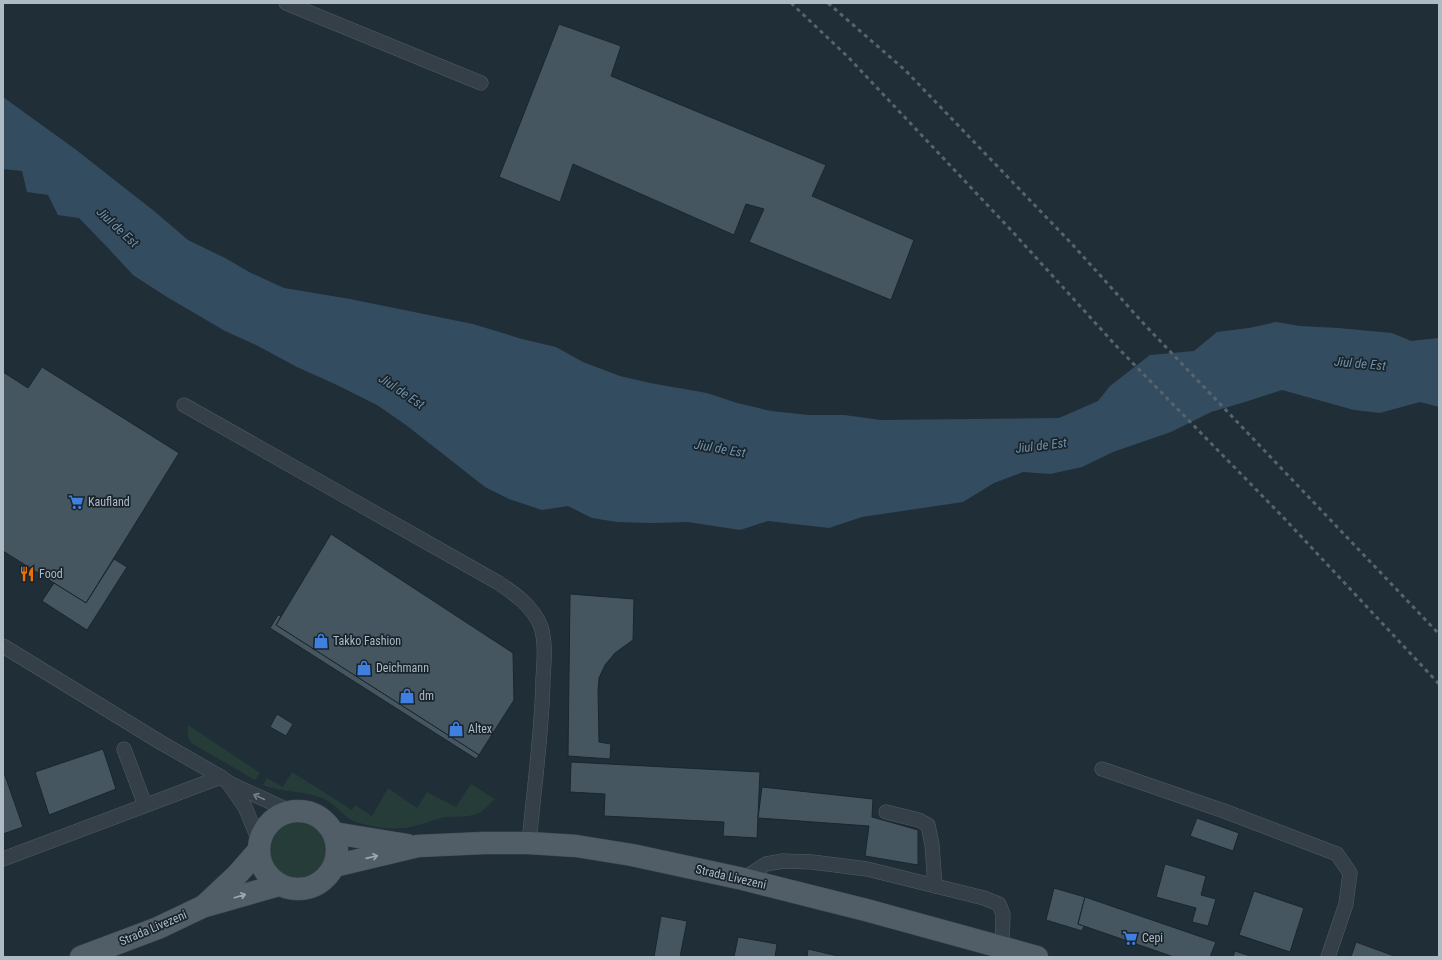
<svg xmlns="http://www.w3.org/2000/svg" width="1442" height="960" font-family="'Roboto Condensed',sans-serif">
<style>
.green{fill:#253c39}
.water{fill:#344c5f}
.building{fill:#465661;stroke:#1b262e}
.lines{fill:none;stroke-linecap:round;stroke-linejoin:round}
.lane-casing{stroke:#515d65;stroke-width:15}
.primary-casing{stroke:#404b54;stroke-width:23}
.lane{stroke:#343f48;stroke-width:14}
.primary{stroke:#515e68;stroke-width:22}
.rail{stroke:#55646f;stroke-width:3;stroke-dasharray:4 4;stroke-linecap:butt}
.oneway{stroke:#77838c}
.oneway2{stroke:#9ba8b2}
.labels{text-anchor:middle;stroke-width:3.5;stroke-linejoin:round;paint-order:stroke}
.poi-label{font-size:12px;fill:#aebac4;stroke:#19242c;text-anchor:start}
.street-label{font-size:12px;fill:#aebac4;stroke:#19242c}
.water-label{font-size:13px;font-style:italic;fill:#6f91a9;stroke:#19242c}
</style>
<rect width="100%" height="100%" fill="#202e37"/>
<g class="green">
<polygon points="188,725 260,773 255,780 191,743 188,736"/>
<path d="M292 772 352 810 355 805 372 816 388 788 417 808 427 792 456 807 471 784 495 799C490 803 485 810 479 813 469 818 457 816 446 817 437 818 428 823 419 825 398 831 377 829 356 822 343 818 336 803 322 798 302 790 283 793 263 785L267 778 283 787Z"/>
<circle cx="298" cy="850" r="32"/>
</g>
<polygon class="water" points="3,97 75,149 154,211 188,240 225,258 251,273 284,288 350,299 473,324 522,339 556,347 583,362 620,376 650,383 707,393 737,403 771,411 809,415 844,415 881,420 1059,418 1098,401 1110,386 1150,355 1194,351 1217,332 1249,328 1276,322 1300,326 1338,328 1392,333 1411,341 1439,338 1439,407 1420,402 1380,413 1354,410 1282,390 1245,402 1211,412 1171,432 1113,452 1082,467 1050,474 1023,472 994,483 963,502 862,517 829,528 768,521 740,530 688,522 652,523 617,522 592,518 568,506 542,510 509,499 485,487 406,425 377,405 337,385 297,367 256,345 225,331 167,297 133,275 108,248 79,218 58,215 48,195 27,192 22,171 3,169"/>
<g class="building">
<polygon points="559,24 621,46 611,76 826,165 812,196 914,240 891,300 749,242 764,209 746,204 734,235 573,164 560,202 499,177"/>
<polygon points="42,367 179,453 86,603 3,551 3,372 28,388"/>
<polygon points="331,534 513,653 514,700 479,755 276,625"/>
<polygon points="114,559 127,567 87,630 42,601 54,583 86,603"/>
<polygon points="570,594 634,599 633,640 615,653 605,665 599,678 598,691 599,742 611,744 610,759 568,756"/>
<polygon points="278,615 281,616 276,625 479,755 476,759 270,628"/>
<polygon points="277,714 293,724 286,736 270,727"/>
<polygon points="103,749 116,789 49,815 35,772"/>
<polygon points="571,762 760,772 757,838 723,836 724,822 604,816 605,794 570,792"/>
<polygon points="3,770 23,827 3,834"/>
<polygon points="762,787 873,799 872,817 918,830 918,865 865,856 869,826 758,818"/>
<polygon points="1197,818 1239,833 1233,851 1190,836"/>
<polygon points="1165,864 1206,876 1201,895 1216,899 1208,926 1192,922 1196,908 1156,897"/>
<polygon points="1054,888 1085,897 1078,924 1084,926 1082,931 1046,920"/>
<polygon points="1254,891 1304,908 1290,952 1239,935"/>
<polygon points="1085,897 1216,942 1210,957 1174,957 1078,924"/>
<polygon points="661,916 687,921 680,957 654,957"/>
<polygon points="738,937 777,944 775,957 734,957"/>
<polygon points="1356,942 1397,957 1351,957"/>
<polygon points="808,949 842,957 807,957"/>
<polygon points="1235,951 1253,957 1233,957"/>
</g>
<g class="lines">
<g class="lane-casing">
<g id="lane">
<polyline points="286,3 481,83"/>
<path d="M184 405 497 582C514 593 533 606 541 627 546 643 544 662 543 679 542 734 534 788 529 843"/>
<polyline points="3,646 160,742 221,777 229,783 290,811"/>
<polyline points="124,749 145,805"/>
<polyline points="1102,769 1224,811 1337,854 1350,873 1346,904 1328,957"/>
<polyline points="229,784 245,807 259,841"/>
<polyline points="886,812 919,820 928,825 932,845 935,886"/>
<polyline points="3,859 221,777"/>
<polyline points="743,879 766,864 783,861 812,862 867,869 984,898 999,904 1003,914 1002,947"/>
</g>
</g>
<g class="primary-casing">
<g id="primary">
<circle cx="298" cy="850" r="39"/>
<polyline points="334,833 407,845"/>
<polyline points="334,866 418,846 484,843 529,843 576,846 632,855 743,879 866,910 1037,957"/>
<polyline points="205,905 236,876 258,851"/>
<polyline points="81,957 158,928 202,907 279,885"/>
</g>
</g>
<use href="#lane" class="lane"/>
<use href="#primary" class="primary"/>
<g class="rail">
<polyline points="791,3 848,57 1010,229 1119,349 1282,516 1439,684"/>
<polyline points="828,3 905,70 1071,243 1144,324 1439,634"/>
</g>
</g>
<defs><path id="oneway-shaft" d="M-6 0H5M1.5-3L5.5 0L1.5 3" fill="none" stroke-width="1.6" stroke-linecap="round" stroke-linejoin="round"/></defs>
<use class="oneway" href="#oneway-shaft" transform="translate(259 797) rotate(-155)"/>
<g class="oneway2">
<use href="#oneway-shaft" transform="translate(372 857) rotate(-13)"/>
<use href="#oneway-shaft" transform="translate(240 896) rotate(-16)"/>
</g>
<defs>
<g id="supermarket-bare" transform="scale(1.2)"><path d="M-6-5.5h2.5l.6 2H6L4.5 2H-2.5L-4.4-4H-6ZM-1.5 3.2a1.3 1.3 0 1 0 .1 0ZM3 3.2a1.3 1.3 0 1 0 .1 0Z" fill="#3f7fe0" stroke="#19242c" stroke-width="2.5" paint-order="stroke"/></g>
<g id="restaurant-bare" transform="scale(1.2)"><path d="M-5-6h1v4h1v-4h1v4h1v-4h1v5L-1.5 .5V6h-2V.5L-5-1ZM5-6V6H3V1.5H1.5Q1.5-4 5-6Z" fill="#e8710a" stroke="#19242c" stroke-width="2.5" paint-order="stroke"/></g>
<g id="shop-bare" transform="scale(1.2)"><path d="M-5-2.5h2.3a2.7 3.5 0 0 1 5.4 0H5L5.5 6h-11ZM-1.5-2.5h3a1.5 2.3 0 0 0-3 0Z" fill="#3f7fe0" stroke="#19242c" stroke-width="2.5" paint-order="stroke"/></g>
</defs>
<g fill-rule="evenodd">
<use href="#supermarket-bare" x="76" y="502"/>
<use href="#restaurant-bare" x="27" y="574"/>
<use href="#shop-bare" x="321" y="641"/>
<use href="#shop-bare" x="364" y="668"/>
<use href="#shop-bare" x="407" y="696"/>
<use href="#shop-bare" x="456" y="729"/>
<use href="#supermarket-bare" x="1130" y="938"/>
</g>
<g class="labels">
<g class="poi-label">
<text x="88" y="506">Kaufland</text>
<text x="39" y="578">Food</text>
<text x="333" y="645">Takko Fashion</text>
<text x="376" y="672">Deichmann</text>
<text x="419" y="700">dm</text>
<text x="468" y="733">Altex</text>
<text x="1142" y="942">Cepi</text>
</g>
<g class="street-label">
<text transform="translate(731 877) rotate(13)" y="4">Strada Livezeni</text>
<text transform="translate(153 928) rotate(-23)" y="4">Strada Livezeni</text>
</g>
<g class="water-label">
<text transform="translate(118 227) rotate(43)" y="5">Jiul de Est</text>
<text transform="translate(1360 363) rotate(5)" y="5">Jiul de Est</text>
<text transform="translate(402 391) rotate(34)" y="5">Jiul de Est</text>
<text transform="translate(1041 445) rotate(-7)" y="5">Jiul de Est</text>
<text transform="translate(720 448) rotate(10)" y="5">Jiul de Est</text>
</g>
</g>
<rect width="1442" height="960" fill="none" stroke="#aebac4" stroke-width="8"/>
</svg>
